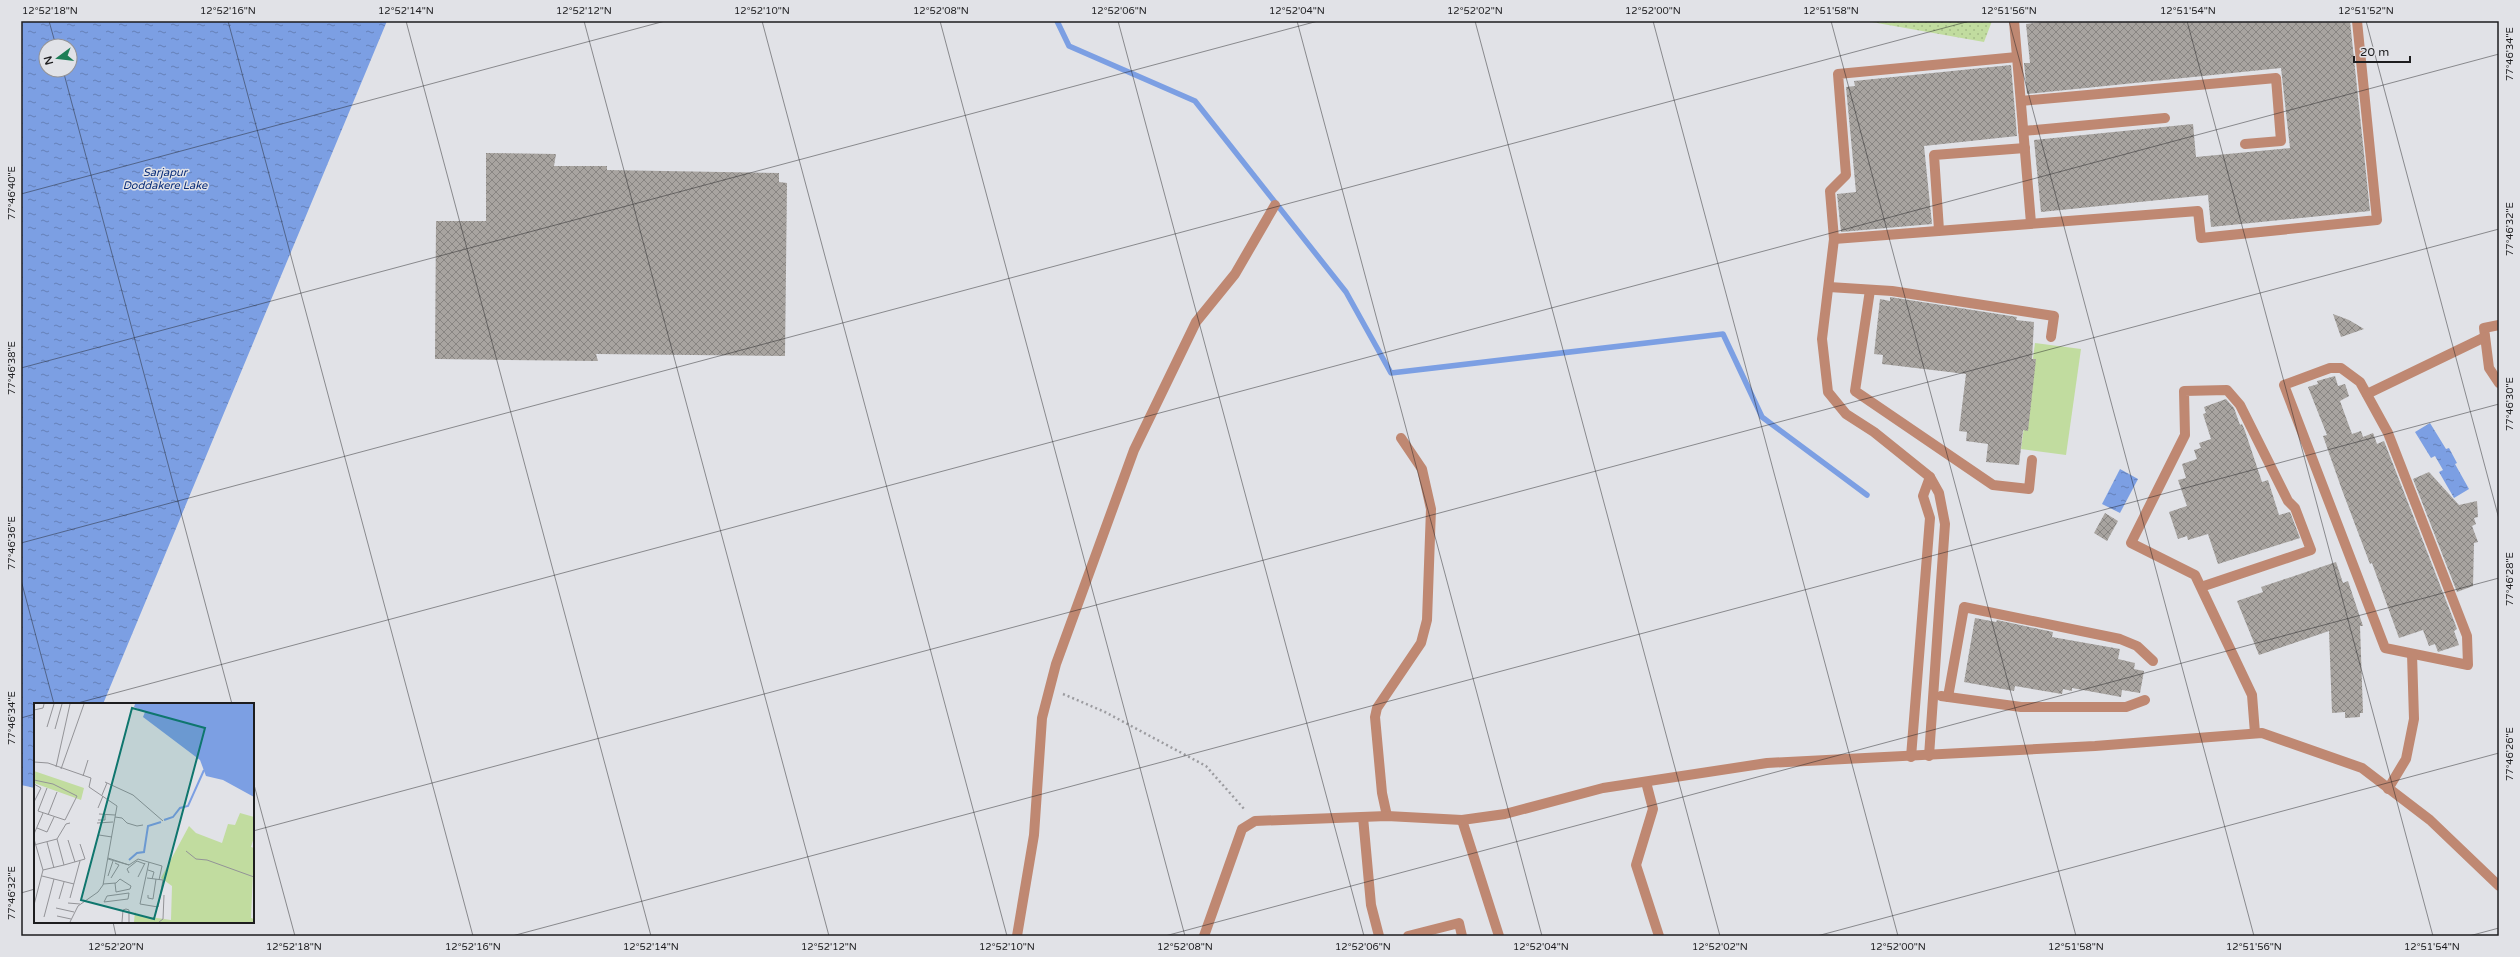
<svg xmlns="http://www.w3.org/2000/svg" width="2520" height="957" font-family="'Varela Round',sans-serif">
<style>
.grass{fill:url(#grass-dots)}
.pitch{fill:#c1dc9f}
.water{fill:url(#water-ripples);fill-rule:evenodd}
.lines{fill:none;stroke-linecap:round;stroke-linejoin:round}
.stream{stroke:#7c9fe3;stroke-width:5.5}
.building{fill:url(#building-cross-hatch)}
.path{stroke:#9c9ca0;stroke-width:2.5;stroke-dasharray:2 3;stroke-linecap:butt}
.minor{stroke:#bf8872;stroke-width:10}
.ticks{fill:none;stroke:#1d1d1f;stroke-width:1;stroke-opacity:0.45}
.labels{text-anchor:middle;stroke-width:3;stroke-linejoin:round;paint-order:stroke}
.water-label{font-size:11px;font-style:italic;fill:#062a77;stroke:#e1e2e7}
.inset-river{fill:none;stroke:#7c9fe3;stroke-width:2}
.inset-road{fill:none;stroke:#939397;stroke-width:1}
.view{fill:#0f766e;fill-opacity:0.15;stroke:#0f766e;stroke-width:2}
.inset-edge{fill:none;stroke:#1d1d1f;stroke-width:2}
.neatline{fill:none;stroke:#1d1d1f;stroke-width:1.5}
.ticks-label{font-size:10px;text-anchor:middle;fill:#1d1d1f}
</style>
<defs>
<pattern id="grass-dots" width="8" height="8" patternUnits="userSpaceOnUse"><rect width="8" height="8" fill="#c1dc9f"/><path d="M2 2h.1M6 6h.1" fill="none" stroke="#a5bc88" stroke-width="1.8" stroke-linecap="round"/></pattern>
<pattern id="water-ripples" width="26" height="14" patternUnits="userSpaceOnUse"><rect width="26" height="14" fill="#7c9fe3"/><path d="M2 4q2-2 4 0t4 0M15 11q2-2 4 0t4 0" fill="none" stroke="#6581b7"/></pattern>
<pattern id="building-cross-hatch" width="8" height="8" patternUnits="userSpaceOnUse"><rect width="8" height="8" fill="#a8a4a0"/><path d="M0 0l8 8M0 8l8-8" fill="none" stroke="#888582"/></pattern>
</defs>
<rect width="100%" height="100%" fill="#e1e2e7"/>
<polygon class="grass" points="1866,21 1992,21 1984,42"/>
<polygon class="pitch" points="2035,343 2081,349 2066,455 2021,449"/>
<g class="water">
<path d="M21 21H387L103 704H35V788L21 785ZM46 46H70V70H46Z"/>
<polygon points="2430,423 2446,449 2449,448 2457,463 2455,464 2469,489 2454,498 2439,472 2443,470 2435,456 2431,458 2415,432"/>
<polygon points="2120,469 2138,479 2120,513 2102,504"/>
</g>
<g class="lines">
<polyline class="stream" points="1057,21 1069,46 1195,101 1346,292 1391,373 1723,334 1762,417 1867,495"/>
</g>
<g class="building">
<polygon points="2051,21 2350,21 2370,211 2211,227 2208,195 2041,212 2034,140 2193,124 2196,157 2290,148 2281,68 2027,94 2024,63 2030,63 2026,24"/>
<polygon points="2011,65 2017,136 1924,146 1932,224 1841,232 1837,194 1856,192 1846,87 1855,86 1854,81"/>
<polygon points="486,153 556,154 554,166 607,166 607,170 779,173 779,182 787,183 785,356 596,354 598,361 435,359 436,221 486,221"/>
<polygon points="1890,297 2017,317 2016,320 2034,322 2032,359 2036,359 2028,431 2023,430 2019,465 1986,462 1988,444 1966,441 1967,432 1959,431 1966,374 1882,364 1883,355 1874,354 1880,299 1890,301"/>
<polygon points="2333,314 2349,320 2364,329 2341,337"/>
<polygon points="2335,376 2338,386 2345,384 2349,396 2340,401 2352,434 2361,431 2363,437 2373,433 2377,444 2384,441 2454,621 2457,629 2454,631 2459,645 2438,652 2435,644 2429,646 2423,630 2399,638 2372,563 2370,564 2342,490 2323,436 2327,435 2308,387 2318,384 2317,381"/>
<polygon points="2226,399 2234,408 2240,425 2242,424 2245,431 2262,482 2268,480 2279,515 2290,512 2300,538 2218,564 2208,534 2188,540 2187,536 2178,539 2169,512 2187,506 2178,480 2186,478 2182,464 2197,459 2194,450 2201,448 2199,443 2211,439 2203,414 2206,413 2204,407"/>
<polygon points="2429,472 2459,505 2477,501 2478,517 2474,518 2476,524 2472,526 2478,542 2474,543 2473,586 2457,592 2413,479"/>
<polygon points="2105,513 2118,521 2107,541 2094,533"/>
<polygon points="2336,562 2343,583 2348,581 2363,626 2360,626 2363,713 2360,713 2360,717 2345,718 2345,712 2332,713 2329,631 2259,655 2237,601 2263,592 2261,587"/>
<polygon points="1975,618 1996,622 1997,620 2053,632 2052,637 2120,649 2118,659 2135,663 2134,669 2144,671 2140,693 2122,690 2121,697 2072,688 2072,691 2063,689 2062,694 2015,686 2014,691 1964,682"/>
</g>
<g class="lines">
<polyline class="path" points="1063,694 1105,712 1206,766 1245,810"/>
<g class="minor">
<polyline points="2014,21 2031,223"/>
<polyline points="2021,101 2276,78 2281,141 2245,144"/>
<polyline points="2023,131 2165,118"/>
<polyline points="1939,230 1934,155 2025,148"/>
<polyline points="1834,239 2198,211 2201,238 2377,220 2357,21"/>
<polyline points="1829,287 1892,291 2054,316 2051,337"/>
<polyline points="1870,290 1855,391 1993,485 2029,489 2032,460"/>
<polyline points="2499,325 2484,328 2489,368 2499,383"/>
<polygon points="2330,368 2341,368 2360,382 2388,433 2467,636 2468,665 2385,648 2284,385"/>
<polyline points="2367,394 2485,337"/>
<polyline points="1930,477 1874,432 1846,414 1828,392 1822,339 1834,239 1830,191 1846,175 1838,74 2017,57"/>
<polyline points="2201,587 2311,550 2295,508 2288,501 2240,405 2227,390 2184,391 2185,435 2131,543 2195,575 2252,695 2255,733"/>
<polyline points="1941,696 2021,707 2126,707 2145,700"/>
<polyline points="1948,697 1964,607 2120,639 2137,646 2153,661"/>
<polyline points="1911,757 1930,518 1923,496 1930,477 1939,493 1945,524 1929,756"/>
<polyline points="1646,782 1653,809 1636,865 1659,936"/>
<polyline points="2388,789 2406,759 2414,719 2412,654"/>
<polyline points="1387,816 1382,793 1375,717 1377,708 1421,643 1427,620 1431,509 1422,469 1401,438"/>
<polyline points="1363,817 1371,905 1379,936"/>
<polyline points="1462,820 1499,936"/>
<polyline points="1017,936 1034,835 1042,718 1056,664 1134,450 1196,322 1235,274 1275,205"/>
<polyline points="1204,936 1242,829 1255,821 1387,816 1462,820 1505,814 1603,788 1767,763 2095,746 2262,733 2362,768 2430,820 2499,886"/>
<polyline points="1408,936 1459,923 1462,936"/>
</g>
</g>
<path class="ticks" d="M49 21 56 46M228 21 473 936M406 21 651 936M584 21 829 936M762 21 1007 936M940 21 1185 936M1118 21 1364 936M1297 21 1542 936M1475 21 1720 936M1653 21 1898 936M1831 21 2076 936M2009 21 2254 936M2187 21 2433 936M2366 21 2499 519M63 70 232 704M21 194 665 21M21 368 1318 21M21 543 1970 21M21 580 54 704M74 704 2499 54M21 718 35 714M253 781 295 936M253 831 2499 229M21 893 35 889M113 922 116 936M512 936 2499 404M1165 936 2499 578M1817 936 2499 753M2469 936 2499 928"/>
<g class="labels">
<g class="water-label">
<text x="165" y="176">Sarjapur<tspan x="165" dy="13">Doddakere Lake</tspan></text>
</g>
</g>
<g transform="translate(34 703)">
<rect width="220" height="220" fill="#e1e2e7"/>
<path d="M0 68 50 85 47 97 0 80ZM206 110 220 114V134L217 144 220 145 217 215 220 216V219H100L101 208 102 212 137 217 138 183 127 175 155 123 162 130 188 140 194 121 201 122Z" fill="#c1dc9f"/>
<path d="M101 1H220V94L189 77 172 73 166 57 109 14 111 9 100 4Z" fill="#7c9fe3"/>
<path class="inset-river" d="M130 117 139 114 146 105 154 103 170 67M95 157 103 150 110 149 114 123 127 119"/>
<path class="inset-road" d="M0 7 9 5 10 1M13 24 20 1M21 26 28 1M0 59 14 60 57 75 55 84 83 103 69 182 64 189 44 203 36 219M22 64 36 1M27 66 50 1M49 73 54 57M0 77 19 81 43 93 31 117 4 108 13 85M71 79 99 92 129 118M0 81 7 85 0 99M68 92 73 80M64 105 69 93M65 111 81 112M14 112 23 89M81 114 88 115 93 120 103 123 109 122M64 117H71V111M63 120 79 119M3 125 13 129 20 114M0 131 9 110M65 132 78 134M0 136 9 167 0 202M23 136 30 162 51 156 46 141M34 137 41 159M13 139 20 165M0 142 23 136 32 121 36 120M152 148 162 156 173 157 220 174M74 156 95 162 74 155M95 162 104 156 128 163 125 177M9 167 30 162M114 167 120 169 118 176M95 170 93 166 103 158 111 161M8 173 40 181M74 173 79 158M104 174 111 160M77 175 85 162 81 160M113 175 129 177 124 204 106 201 115 159M69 181 82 180 86 176 97 183 96 186 82 189 81 180M95 190 94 196 70 199 73 193ZM114 192V195L119 196 122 176M36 195 46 158M25 196 30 179M34 200 46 201M22 205 40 209M23 213 37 216M10 214 20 176M88 219 89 207 92 206 95 207V219M125 219 129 216 130 192"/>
<path class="view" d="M98 5 171 25 120 216 47 197Z"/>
<rect width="220" height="220" class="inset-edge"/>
</g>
<rect width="2520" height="957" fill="none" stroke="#e1e2e7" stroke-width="44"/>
<g transform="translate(58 58) rotate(255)"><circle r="19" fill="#e1e2e7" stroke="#939397"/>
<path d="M0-3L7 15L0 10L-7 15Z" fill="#1d7e56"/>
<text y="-6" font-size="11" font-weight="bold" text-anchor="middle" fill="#1d1d1f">N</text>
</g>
<path d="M2354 56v6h56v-6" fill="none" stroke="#1d1d1f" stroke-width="2"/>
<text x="2360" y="56" font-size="12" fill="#1d1d1f" stroke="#e1e2e7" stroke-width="3" paint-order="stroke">20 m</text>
<rect x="22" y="22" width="2476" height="913" class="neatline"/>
<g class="ticks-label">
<text x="50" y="14">12°52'18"N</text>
<text x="228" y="14">12°52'16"N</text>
<text x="406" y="14">12°52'14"N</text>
<text x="584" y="14">12°52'12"N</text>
<text x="762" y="14">12°52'10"N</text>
<text x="941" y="14">12°52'08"N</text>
<text x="1119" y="14">12°52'06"N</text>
<text x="1297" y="14">12°52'04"N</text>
<text x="1475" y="14">12°52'02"N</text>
<text x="1653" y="14">12°52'00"N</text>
<text x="1831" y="14">12°51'58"N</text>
<text x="2009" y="14">12°51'56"N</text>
<text x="2188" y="14">12°51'54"N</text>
<text x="2366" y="14">12°51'52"N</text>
<text transform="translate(2509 54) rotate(-90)" y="4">77°46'34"E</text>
<text transform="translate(11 193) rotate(-90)" y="4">77°46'40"E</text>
<text transform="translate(2509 229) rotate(-90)" y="4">77°46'32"E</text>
<text transform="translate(11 368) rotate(-90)" y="4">77°46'38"E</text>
<text transform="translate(2509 404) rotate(-90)" y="4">77°46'30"E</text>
<text transform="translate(11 543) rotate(-90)" y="4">77°46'36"E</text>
<text transform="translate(2509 579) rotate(-90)" y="4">77°46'28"E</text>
<text transform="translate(11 718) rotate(-90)" y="4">77°46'34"E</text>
<text transform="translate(2509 754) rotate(-90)" y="4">77°46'26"E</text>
<text transform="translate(11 893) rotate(-90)" y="4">77°46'32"E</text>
<text x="116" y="950">12°52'20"N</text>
<text x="294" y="950">12°52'18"N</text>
<text x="473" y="950">12°52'16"N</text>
<text x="651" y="950">12°52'14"N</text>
<text x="829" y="950">12°52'12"N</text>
<text x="1007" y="950">12°52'10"N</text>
<text x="1185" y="950">12°52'08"N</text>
<text x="1363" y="950">12°52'06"N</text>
<text x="1541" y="950">12°52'04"N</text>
<text x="1720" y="950">12°52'02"N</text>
<text x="1898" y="950">12°52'00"N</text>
<text x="2076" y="950">12°51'58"N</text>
<text x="2254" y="950">12°51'56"N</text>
<text x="2432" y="950">12°51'54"N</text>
</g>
</svg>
